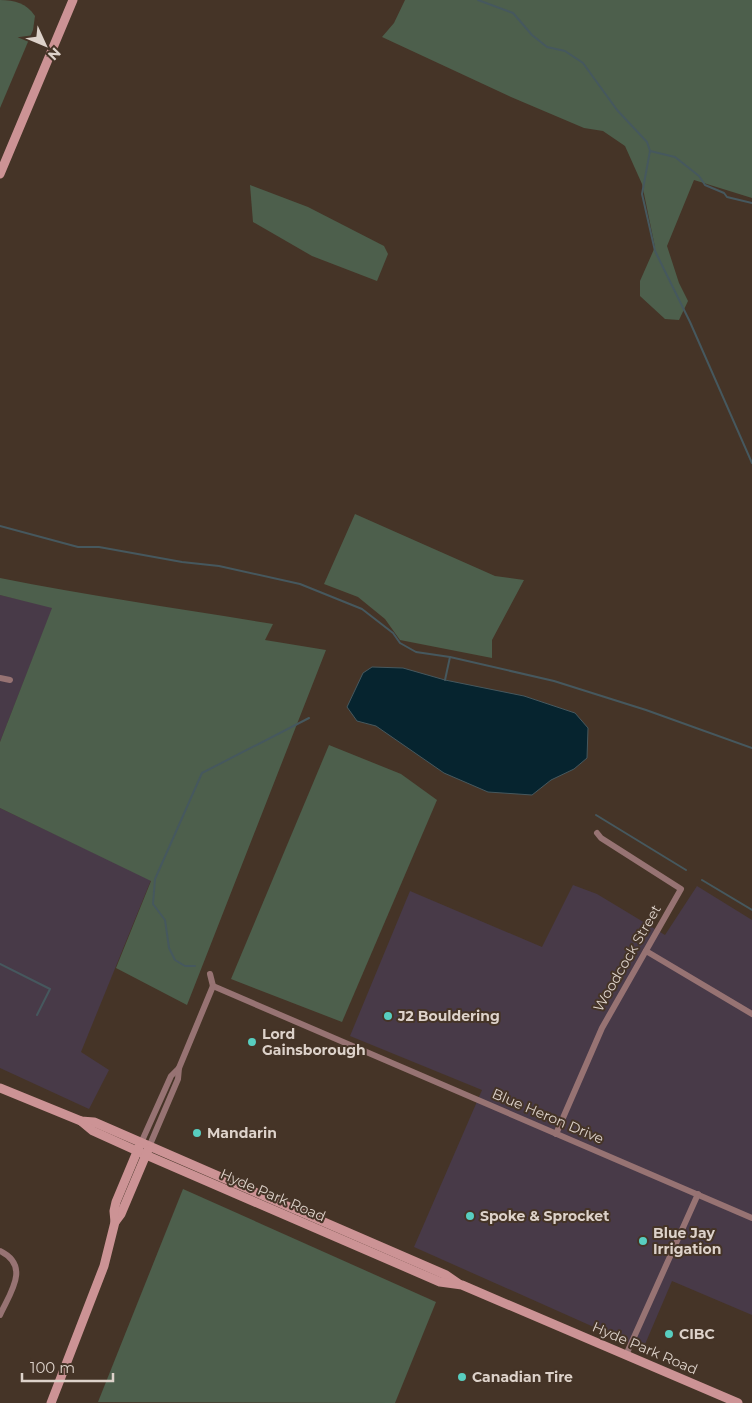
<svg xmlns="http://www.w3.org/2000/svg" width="752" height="1403" font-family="Montserrat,sans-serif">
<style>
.industrial{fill:#483a48}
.green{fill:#4d5f4c}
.water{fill:#06242f;stroke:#46585e}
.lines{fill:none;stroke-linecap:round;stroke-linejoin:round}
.stream{stroke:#46585e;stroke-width:2}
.street{stroke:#977373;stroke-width:6}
.secondary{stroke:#cc9395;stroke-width:9}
.poi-dot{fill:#58cec0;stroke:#453427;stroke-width:2}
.labels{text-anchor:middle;stroke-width:4;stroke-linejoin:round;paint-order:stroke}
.street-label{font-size:14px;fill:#ddd2ca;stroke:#453427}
.poi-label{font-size:14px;font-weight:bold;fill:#ddd2ca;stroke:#453427;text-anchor:start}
</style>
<rect width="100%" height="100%" fill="#453427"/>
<g class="industrial">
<polygon points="0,595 53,607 0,742"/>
<polygon points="0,808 151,880 81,1052 109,1070 89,1109 0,1068"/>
<polygon points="573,885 597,894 665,935 697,886 752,920 752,1315 672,1281 643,1349 414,1247 482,1090 350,1036 410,891 542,947"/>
</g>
<g class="green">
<path d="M0 0C15 0 26 3 35 16L33 30 0 108Z"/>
<polygon points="405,0 752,0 752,198 694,180 667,246 679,283 688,301 679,320 665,319 640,296 640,281 655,247 642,184 625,146 603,131 584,128 511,97 382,37 394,23"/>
<polygon points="250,185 308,207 384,246 388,254 377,281 312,256 253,222"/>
<polygon points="355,514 495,576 524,580 492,640 492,658 400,640 385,619 358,597 324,584"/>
<path d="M0 578C91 596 182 609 273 624L265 640 326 650 187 1005 116 968 151 881 0 808V742L52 608 0 595Z"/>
<polygon points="329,745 401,774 437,800 342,1022 231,979"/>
<polygon points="183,1189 436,1302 395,1403 98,1402"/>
</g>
<polygon class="water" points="372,667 403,668 445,680 524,696 575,713 588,728 587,758 574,769 551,780 532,795 488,792 444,773 376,726 357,721 347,707 363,673"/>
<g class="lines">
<g class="stream">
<polyline points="478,0 513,13 532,35 547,47 565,51 583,63 617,110 647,142 650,151 642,194 655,251 690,322 752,463"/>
<polyline points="650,151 675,157 699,176 705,185 724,193 727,197 752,203"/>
<polyline points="0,526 78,547 99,547 182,562 219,566 300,584 362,609 393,633 400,643 416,652 450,657 554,681 646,710 752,748"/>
<polyline points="445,680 450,657"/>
<polyline points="596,815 686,870"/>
<polyline points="702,880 752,910"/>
<polyline points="0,964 50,989 37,1015"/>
<polyline points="195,966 185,966 175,960 169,948 165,920 153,904 155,879 202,773 309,718"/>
</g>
<g class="street">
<polyline points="0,678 10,680"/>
<polyline points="646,951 752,1014"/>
<polyline points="210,974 213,986"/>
<polyline points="213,986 752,1218"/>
<polyline points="556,1134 602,1028 681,889 601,838 597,833"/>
<polyline points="141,1143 171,1076 179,1068"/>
<polyline points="149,1147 178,1079 179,1068 213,986"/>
<path d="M0 1251C31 1266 10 1293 0 1315"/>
<polyline points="626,1355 698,1194"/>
</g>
<g class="secondary">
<polyline points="0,174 73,0"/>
<polyline points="0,1088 81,1121 94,1122 446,1275 459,1284"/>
<polyline points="81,1121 93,1131 146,1155 440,1282 462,1285 738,1403"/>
<polyline points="115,1222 121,1214 148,1150"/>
<polyline points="51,1403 104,1266 115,1222 114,1211 116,1202 139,1147"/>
</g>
</g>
<g class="poi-dot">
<circle cx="388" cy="1016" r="5"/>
<circle cx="252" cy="1042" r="5"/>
<circle cx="197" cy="1133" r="5"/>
<circle cx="470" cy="1216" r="5"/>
<circle cx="643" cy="1241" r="5"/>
<circle cx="669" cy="1334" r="5"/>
<circle cx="462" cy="1377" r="5"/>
</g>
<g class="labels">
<g class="street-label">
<text transform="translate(627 958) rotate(-60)" y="5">Woodcock Street</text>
<text transform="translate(548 1116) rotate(23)" y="5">Blue Heron Drive</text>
<text transform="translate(273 1195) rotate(23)" y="5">Hyde Park Road</text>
<text transform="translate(645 1348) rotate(23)" y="5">Hyde Park Road</text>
</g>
<g class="poi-label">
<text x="398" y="1021">J2 Bouldering</text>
<text x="262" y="1039">Lord<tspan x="262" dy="16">Gainsborough</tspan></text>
<text x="207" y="1138">Mandarin</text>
<text x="480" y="1221">Spoke &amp; Sprocket</text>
<text x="653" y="1238">Blue Jay<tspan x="653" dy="16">Irrigation</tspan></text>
<text x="679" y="1339">CIBC</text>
<text x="472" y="1382">Canadian Tire</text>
</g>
</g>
<g transform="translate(45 45) rotate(134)" stroke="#453427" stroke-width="4" paint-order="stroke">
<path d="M0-4L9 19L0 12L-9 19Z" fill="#ddd2ca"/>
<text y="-8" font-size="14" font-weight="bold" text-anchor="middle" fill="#ddd2ca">N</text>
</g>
<path d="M22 1373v8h91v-8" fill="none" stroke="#ddd2ca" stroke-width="2.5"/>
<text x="30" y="1373" font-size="15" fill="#ddd2ca" stroke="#453427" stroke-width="4" paint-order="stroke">100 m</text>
</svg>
